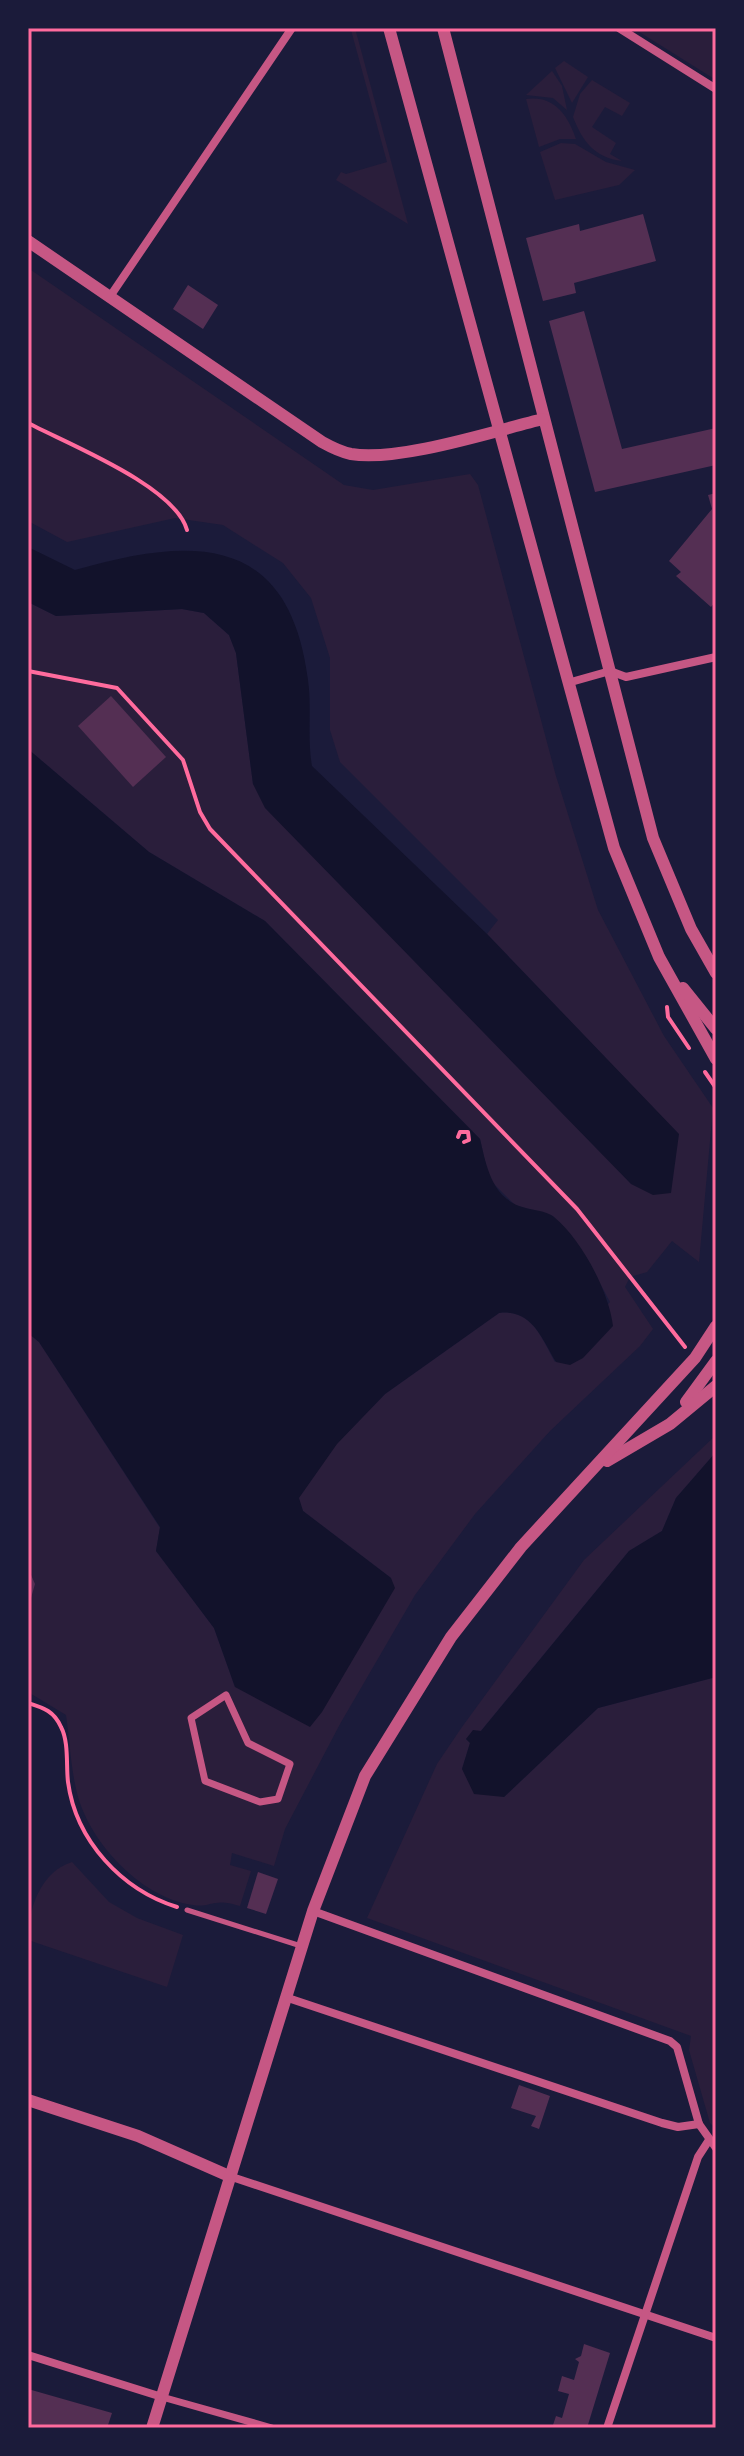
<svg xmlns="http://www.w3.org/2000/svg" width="744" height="2456" font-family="'Golos Text',sans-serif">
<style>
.green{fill:#2a1e3b}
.water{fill:#12122b}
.building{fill:#542f53}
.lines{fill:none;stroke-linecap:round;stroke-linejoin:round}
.path{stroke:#ff6b9d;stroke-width:4}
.service{stroke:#c65784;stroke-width:5}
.pedestrian{stroke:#c65784;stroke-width:7}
.minor{stroke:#c65784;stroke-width:8}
.tertiary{stroke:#c65784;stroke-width:12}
.neatline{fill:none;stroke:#ff6b9d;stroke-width:3}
</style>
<rect width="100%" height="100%" fill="#1b1b3a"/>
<g class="green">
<polygon points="327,28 355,28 408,224 336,180 341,172 346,174 387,162 351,30"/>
<polygon points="633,28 710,28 716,32 716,80"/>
<polygon points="564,61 588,77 572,103 555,68"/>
<polygon points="552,71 562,86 567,110 553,98 526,95"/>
<path d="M592 80 630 103 622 116 605 107 592 127 616 143 610 154 622 161C594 158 582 140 573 117L580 94Z"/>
<path d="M526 99C554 95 568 115 576 139H560L539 147Z"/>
<polygon points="561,143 575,144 606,162 635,170 619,185 555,200 540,152"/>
<path d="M28 268 344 485 373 490 470 474 478 485 556 776 598 910 664 1036 713 1108 699 1262 672 1241 647 1272 630 1277 625 1287 653 1329 640 1346 550 1431 475 1514 415 1595 340 1724 285 1829 274 1866 232 1853 230 1865 251 1871 240 1906C213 1897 211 1908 193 1905 143 1898 94 1847 79 1800 71 1774 70 1742 66 1715L28 1692V1333L39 1342 160 1528 156 1551 214 1628 235 1687 391 1578 303 1511 298 1498 337 1443 385 1394 499 1313C532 1309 541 1337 555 1362L610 1302 586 1257 553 1216 515 1205 489 1179 480 1139 265 921 149 852 28 749V602L56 616 182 609 204 613 229 635 236 653 253 784 679 1135 487 934 498 920 340 762 330 730V658L311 598 283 563 223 525 175 518 67 542 28 521Z"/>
<polygon points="716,1435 716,1452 676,1498 662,1531 629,1551 480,1732 466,1739 470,1743 462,1769 504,1797 598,1708 716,1677 716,2129 710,2123 689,2050 691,2036 367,1918 437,1764 462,1727 584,1560"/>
<path d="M72 1862 109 1902 137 1918 183 1935 167 1987 28 1940C28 1910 40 1872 72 1862Z"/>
</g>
<g class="water">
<path d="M28 547 75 570C194 536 289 533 308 680 312 708 307 738 312 766L487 934 679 1134 671 1193 653 1195 631 1184 265 808 253 784 236 653 229 635 204 613 182 609 56 616 28 602Z"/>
<path d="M28 749 149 852 265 921 480 1139C486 1164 491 1195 519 1206 529 1210 546 1210 554 1217 582 1240 609 1292 613 1326L583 1358 570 1365 556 1362C541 1337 532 1309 499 1313L385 1394 337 1444 299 1498 303 1511 391 1578 395 1588 322 1712 310 1727 235 1687 214 1628 156 1551 160 1527 39 1342 28 1333Z"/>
<polygon points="716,1452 716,1677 598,1708 504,1797 474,1794 462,1769 470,1743 466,1739 473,1730 481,1731 629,1551 662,1531 676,1498"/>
</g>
<g class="building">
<polygon points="643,214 656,261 574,283 576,293 543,301 526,238 579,224 580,231"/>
<polygon points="188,285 218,305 203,329 173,309"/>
<polygon points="584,311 622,449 716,428 716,465 595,492 549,321"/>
<polygon points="716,493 716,601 711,607 676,576 681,572 669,561 712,509 708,495"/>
<polygon points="111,696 166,757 133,787 78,726"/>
<polygon points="28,1568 35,1584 29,1605 28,1605"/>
<polygon points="258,1872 278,1879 266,1914 247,1908"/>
<polygon points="519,2085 550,2096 539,2129 531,2126 536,2116 511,2108"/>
<polygon points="584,2344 610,2353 587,2428 559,2428 553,2425 556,2416 562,2418 569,2394 558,2391 562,2376 574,2380 579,2362 575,2359 581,2356"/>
<polygon points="28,2389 112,2413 107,2428 28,2428"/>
</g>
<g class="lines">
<g class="path">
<path d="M28 423C68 444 175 486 187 530"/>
<polyline points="28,671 117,688 183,760 200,812 210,829 577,1209 685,1347"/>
<polyline points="667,1007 668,1017 689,1048"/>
<polyline points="705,1072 716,1088"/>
<polyline points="458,1137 460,1132 468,1132 469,1140 464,1142"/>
<path d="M28 1703C44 1708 54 1711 61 1727 69 1742 66 1766 68 1782 76 1841 122 1890 177 1907"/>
</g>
<polyline class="service" points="187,1910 301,1946"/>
<g class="pedestrian">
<polygon points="226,1695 248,1743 290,1764 278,1799 260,1802 205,1781 191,1718"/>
<polyline points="162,2397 272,2428"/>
</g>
<g class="minor">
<polyline points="619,28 716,89"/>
<polyline points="109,298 292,28"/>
<polyline points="571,682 610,671 626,677 716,657"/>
<polyline points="313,1911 670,2041 677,2047 699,2124 716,2148"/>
<polyline points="285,1997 662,2123 678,2127 699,2124"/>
<polyline points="229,2176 716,2338"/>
<polyline points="28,2355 162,2397"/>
<polyline points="607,2428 698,2157 709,2140"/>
</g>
<g class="tertiary">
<polyline points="389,28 614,848 659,957 716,1059"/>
<polyline points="443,28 653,838 691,929 716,973"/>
<path d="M28 241 322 442C331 447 341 452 351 454 399 462 494 431 543 419"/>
<polyline points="683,988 716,1029"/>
<polyline points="686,1402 716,1361"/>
<polyline points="607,1461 670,1424 716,1386"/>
<polyline points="28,2100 138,2136 229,2176"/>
<polyline points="152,2428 313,1911 365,1776 451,1637 521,1547 695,1358 716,1326"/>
</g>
</g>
<rect width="744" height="2456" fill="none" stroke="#1b1b3a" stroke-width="60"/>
<rect x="30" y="30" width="684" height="2396" class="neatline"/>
</svg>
